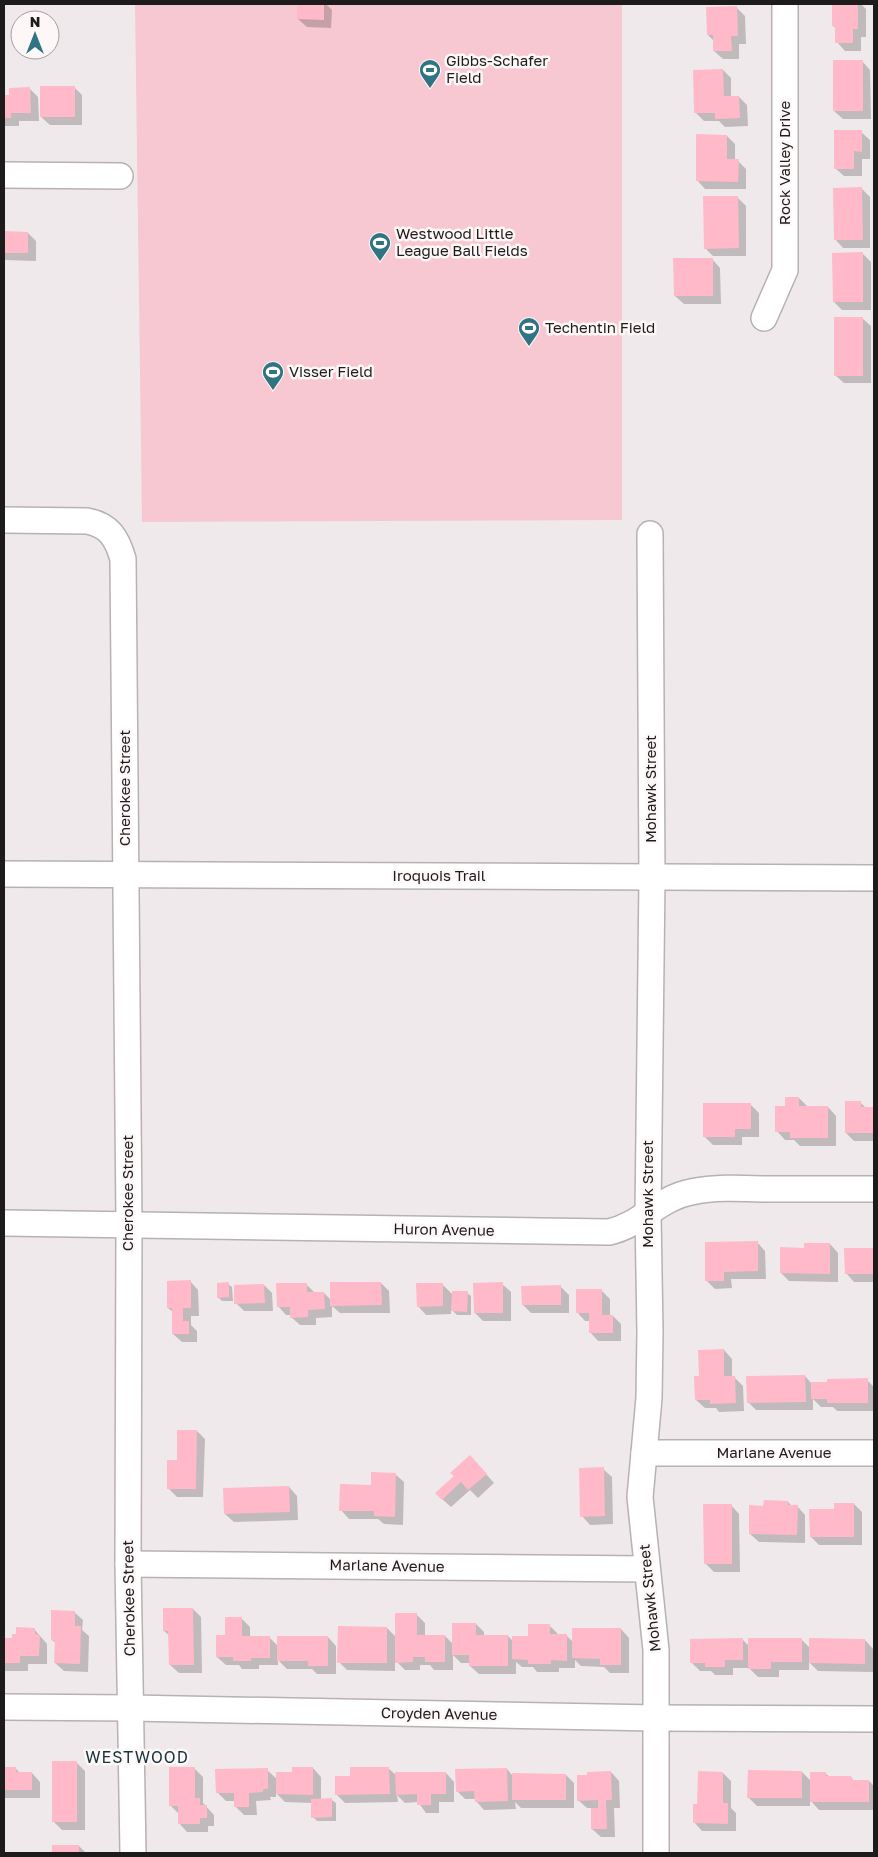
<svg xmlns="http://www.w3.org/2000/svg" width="878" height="1857" font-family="'Golos Text',sans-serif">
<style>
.green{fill:#f7c8d1}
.shadow{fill:#0003}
.building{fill:#ffb9c8}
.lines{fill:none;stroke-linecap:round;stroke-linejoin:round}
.minor-casing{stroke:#b7b1b2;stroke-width:28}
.minor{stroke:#fff;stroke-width:25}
.labels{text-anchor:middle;stroke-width:5;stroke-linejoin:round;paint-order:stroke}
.poi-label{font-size:15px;fill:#1d1b1b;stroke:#fdf7f8;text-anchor:start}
.street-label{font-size:15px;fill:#1d1b1b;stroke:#fdf7f8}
.neighbourhood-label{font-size:16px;letter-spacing:1px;fill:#14353c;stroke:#fdf7f8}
</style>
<rect width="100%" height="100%" fill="#f0e9eb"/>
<polygon class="green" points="135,4 622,4 622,520 142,522"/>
<g class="shadow">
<polygon points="298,4 326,4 332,10 331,28 307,27 298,19"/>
<polygon points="833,4 861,4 866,9 866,37 861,37 861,51 845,51 837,42 837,29 833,26"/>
<polygon points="737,8 745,16 746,44 739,44 739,59 723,59 714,51 714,41 708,35"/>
<polygon points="862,61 870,70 871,119 843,119 834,111"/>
<polygon points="723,70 731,78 731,97 739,97 747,105 748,126 725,127 719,121 704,121 696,113"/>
<polygon points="74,87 82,95 82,125 50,125 41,117"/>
<polygon points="30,89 38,97 39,121 19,121 19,126 4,126 4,97 10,97"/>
<polygon points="861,132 870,140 870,159 862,159 862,176 844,176 835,168"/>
<polygon points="727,136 735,144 735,161 738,161 746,169 746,189 705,189 697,180"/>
<polygon points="862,189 870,197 870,248 843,248 835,239"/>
<polygon points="737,197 746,206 746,256 713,256 705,248"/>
<polygon points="4,233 28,233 36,241 36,261 4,260 4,269"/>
<polygon points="862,253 871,262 871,310 842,310 834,302"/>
<polygon points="712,259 720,268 721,304 684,304 675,296"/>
<polygon points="862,318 871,326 871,383 844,383 835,375"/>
<polygon points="799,1098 807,1106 828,1107 836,1116 836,1146 800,1146 794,1140 785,1140 777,1131 787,1107"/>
<polygon points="860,1102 866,1108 874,1108 874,1141 854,1141 846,1133"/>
<polygon points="751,1105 759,1113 759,1137 742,1137 742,1145 713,1145 704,1136"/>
<polygon points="757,1242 765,1251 766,1279 731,1279 732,1288 715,1289 706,1280"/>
<polygon points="830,1244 838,1253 838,1282 789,1281 781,1273 805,1249"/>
<polygon points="846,1250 874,1250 874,1282 854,1282 846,1273"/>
<polygon points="190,1281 198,1290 199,1316 191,1316 191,1325 197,1331 197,1342 182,1342 173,1334 173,1312 168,1308"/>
<polygon points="381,1283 389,1291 390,1313 340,1313 332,1306 332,1317 316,1318 316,1325 300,1325 291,1317 291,1315 286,1315 278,1306 306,1284 315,1293 324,1293 331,1300"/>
<polygon points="228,1284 232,1287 233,1301 222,1301 218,1297"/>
<polygon points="442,1284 453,1295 467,1293 471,1296 471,1315 457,1315 451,1309 451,1314 426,1315 418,1306"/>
<polygon points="502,1284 511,1292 511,1321 483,1321 475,1313"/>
<polygon points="264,1285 272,1293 273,1311 244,1311 236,1303"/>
<polygon points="560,1286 569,1295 569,1313 531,1313 523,1305"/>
<polygon points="601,1290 610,1299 610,1316 613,1316 621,1324 621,1341 598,1341 590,1332 590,1321 585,1321 577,1312"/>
<polygon points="724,1350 732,1359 732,1378 735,1378 743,1386 744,1411 719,1412 716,1408 705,1408 696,1400 700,1377"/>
<polygon points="805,1376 811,1383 867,1380 874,1387 874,1411 837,1411 833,1407 821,1407 813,1399 813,1410 756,1410 748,1402"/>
<polygon points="197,1431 205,1439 203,1497 177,1497 168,1488 178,1461"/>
<polygon points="478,1465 494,1483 478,1498 470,1490 451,1507 442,1499"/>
<polygon points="603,1469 612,1477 613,1524 590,1525 582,1516"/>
<polygon points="395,1474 404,1482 403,1525 384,1524 378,1519 349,1519 341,1510 372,1486"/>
<polygon points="289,1487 297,1496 298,1520 234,1522 225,1514"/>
<polygon points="788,1502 792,1506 797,1506 805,1515 805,1543 759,1542 750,1534 765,1507"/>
<polygon points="854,1504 862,1512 862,1545 819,1545 811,1537 835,1510"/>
<polygon points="731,1505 739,1514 740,1572 714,1572 706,1564"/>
<polygon points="193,1609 201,1617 202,1673 179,1673 170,1665 170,1636 164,1631"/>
<polygon points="74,1612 83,1620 82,1630 89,1636 88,1672 64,1671 55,1663 56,1643 52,1640"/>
<polygon points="416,1614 425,1623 425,1636 445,1636 453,1644 476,1624 484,1632 484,1636 508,1636 514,1642 529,1638 550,1626 558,1634 567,1636 573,1642 621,1629 629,1638 629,1673 610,1673 604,1667 581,1666 575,1660 575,1668 559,1668 559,1672 537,1672 533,1667 522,1667 516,1662 516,1674 479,1674 470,1666 470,1663 461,1663 453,1655 453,1670 434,1670 430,1665 420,1665 420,1670 405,1670 395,1660 395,1671 347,1670 339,1662 387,1628 397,1638"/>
<polygon points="242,1619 250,1627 250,1637 269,1637 278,1646 328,1637 336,1646 336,1674 317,1674 312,1669 287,1669 278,1660 278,1665 259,1665 259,1669 242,1669 239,1665 226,1665 217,1657 226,1636"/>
<polygon points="34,1629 47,1644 47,1664 28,1664 28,1671 4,1671 4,1639 14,1639"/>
<polygon points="801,1639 810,1648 865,1640 874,1650 873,1672 818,1671 809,1662 809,1670 779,1670 779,1677 758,1677 749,1668 733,1668 733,1675 715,1675 711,1671 700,1671 691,1662 743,1640 750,1647"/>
<polygon points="77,1763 85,1771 85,1830 62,1830 53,1821"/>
<polygon points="4,1768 16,1769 20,1773 32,1773 40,1782 40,1798 4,1798"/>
<polygon points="194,1768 203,1777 203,1803 214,1815 214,1826 208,1826 208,1832 187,1832 179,1823 179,1814 171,1806"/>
<polygon points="313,1768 321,1777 321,1800 332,1800 336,1803 336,1821 317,1821 313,1817 312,1803 285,1802 276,1793 276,1797 270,1797 271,1800 256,1801 257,1815 244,1815 235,1806 235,1801 226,1801 217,1792 267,1770 277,1779"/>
<polygon points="388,1768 397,1776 446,1773 454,1782 454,1802 439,1802 439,1813 426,1813 418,1802 405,1803 397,1795 398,1802 345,1803 337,1795 351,1777"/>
<polygon points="507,1769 512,1775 566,1775 574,1783 574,1808 521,1808 515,1802 516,1809 484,1810 476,1801 476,1799 465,1799 457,1791"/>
<polygon points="611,1772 619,1781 620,1808 614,1808 615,1837 601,1837 592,1829 592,1808 587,1808 578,1800"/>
<polygon points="802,1772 811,1781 826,1774 830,1777 851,1777 854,1781 869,1781 874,1786 874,1810 819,1810 810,1800 810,1806 757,1806 748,1797"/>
<polygon points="723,1773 731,1781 731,1808 736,1813 736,1831 702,1831 694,1822 698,1805"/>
<polygon points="53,1846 79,1846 86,1853 53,1853"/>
</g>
<g class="building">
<polygon points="297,4 324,4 324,20 297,19"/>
<polygon points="832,4 858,4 858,29 853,29 853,43 835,43 835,26 832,26"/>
<polygon points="737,6 738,36 731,36 732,51 713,51 713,35 707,35 706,7"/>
<rect x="833" y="60" width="30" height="51"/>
<polygon points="723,69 724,96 739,96 740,118 715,119 715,113 694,113 693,70"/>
<rect x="40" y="86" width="35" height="31"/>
<polygon points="30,87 31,113 11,113 11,118 4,118 4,95 9,95 9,88"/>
<polygon points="834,130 862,130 862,152 854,151 854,169 834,169"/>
<polygon points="696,134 727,135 727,159 739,159 738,182 696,181"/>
<polygon points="862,187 863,240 834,240 833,188"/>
<polygon points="703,196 738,196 739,248 704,249"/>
<polygon points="4,231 28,232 28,253 4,253"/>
<polygon points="863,252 863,302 833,302 832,253"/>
<polygon points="673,258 713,258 713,296 674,296"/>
<rect x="834" y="317" width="29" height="59"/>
<polygon points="785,1097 799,1097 799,1106 828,1106 828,1138 790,1138 790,1132 775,1132 775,1106 785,1106"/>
<polygon points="845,1101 861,1101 861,1107 874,1107 874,1133 845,1133"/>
<polygon points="703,1103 751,1103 751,1129 735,1129 735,1137 703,1137"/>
<polygon points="758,1241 758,1271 724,1272 724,1281 705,1281 705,1242"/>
<polygon points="804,1243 830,1243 830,1274 780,1273 780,1247 804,1248"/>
<polygon points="844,1248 874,1248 874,1274 845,1274"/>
<polygon points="191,1280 191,1308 183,1308 183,1321 189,1321 189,1334 172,1334 172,1308 167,1308 167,1281"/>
<polygon points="229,1282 229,1297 217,1298 217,1283"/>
<polygon points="330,1282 381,1282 382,1305 330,1306"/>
<polygon points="503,1282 503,1313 474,1313 473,1283"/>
<polygon points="276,1283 307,1283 307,1292 324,1292 325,1309 308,1310 308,1317 290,1318 290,1307 277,1307"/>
<polygon points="416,1283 443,1283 443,1306 417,1307"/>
<polygon points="264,1284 265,1303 234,1304 234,1285"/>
<polygon points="561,1285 561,1305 522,1305 521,1286"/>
<polygon points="576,1289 602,1289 602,1315 613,1315 613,1333 589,1333 589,1313 576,1313"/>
<polygon points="452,1291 468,1291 467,1312 451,1311"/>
<polygon points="724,1349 724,1376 735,1376 736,1403 710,1404 710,1400 695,1400 694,1376 699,1376 698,1350"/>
<polygon points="805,1375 806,1402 747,1403 746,1376"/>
<polygon points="868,1378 868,1403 827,1403 827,1399 811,1399 811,1382 827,1382 827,1379"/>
<polygon points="177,1430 197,1430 196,1489 167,1489 167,1460 177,1460"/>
<polygon points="470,1455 487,1474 468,1490 461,1482 442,1500 435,1493 454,1476 450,1473"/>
<polygon points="604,1467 605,1516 580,1517 579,1468"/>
<polygon points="371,1472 396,1473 395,1517 374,1516 374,1511 339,1511 340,1484 371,1485"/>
<polygon points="289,1486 290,1512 224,1514 223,1488"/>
<polygon points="764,1500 788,1501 788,1505 798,1505 797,1535 749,1534 749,1505 763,1506"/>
<polygon points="834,1503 854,1503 854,1537 810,1537 809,1509 834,1509"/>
<polygon points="703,1504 732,1504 732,1564 704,1564"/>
<polygon points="163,1608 193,1608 194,1665 169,1665 168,1631 163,1631"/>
<polygon points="51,1610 75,1611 75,1626 81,1626 80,1664 54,1663 55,1641 51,1640"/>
<polygon points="395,1613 417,1613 417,1635 445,1635 445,1662 425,1662 425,1657 413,1657 413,1662 395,1663"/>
<polygon points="225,1617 242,1617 242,1636 270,1636 270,1658 251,1658 251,1661 233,1661 233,1657 216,1657 216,1635 225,1635"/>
<polygon points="452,1623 476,1623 476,1635 508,1635 508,1666 469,1666 469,1655 452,1655"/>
<polygon points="528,1624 550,1624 550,1634 567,1634 567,1661 551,1660 551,1664 528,1664 528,1660 512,1659 512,1636 528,1636"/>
<polygon points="338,1626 387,1627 387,1663 337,1663"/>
<polygon points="16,1627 35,1628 35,1634 40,1635 39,1656 20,1656 20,1663 4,1663 4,1638 12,1638 12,1634 16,1634"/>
<polygon points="572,1628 621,1628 621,1665 600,1665 600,1659 572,1658"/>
<polygon points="277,1636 328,1636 328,1666 308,1666 308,1661 277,1661"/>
<polygon points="743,1638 743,1660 725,1660 725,1667 705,1667 705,1663 690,1663 690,1639"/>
<polygon points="748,1638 802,1638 802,1662 771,1662 771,1669 748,1669"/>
<polygon points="809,1638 865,1639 865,1664 809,1663"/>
<rect x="52" y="1761" width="25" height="61"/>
<polygon points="4,1767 16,1767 16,1772 32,1772 32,1790 4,1790"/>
<polygon points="169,1767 195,1767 195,1798 200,1798 200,1805 207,1805 207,1818 200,1818 200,1824 178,1824 178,1806 169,1806"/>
<polygon points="292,1767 313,1767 313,1795 276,1794 276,1772 292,1772"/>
<polygon points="350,1767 389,1767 390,1794 335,1795 335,1776 350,1776"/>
<polygon points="268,1768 268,1789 263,1789 263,1792 249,1793 249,1807 234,1807 234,1793 216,1793 215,1769"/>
<polygon points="507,1768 508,1801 475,1802 474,1791 456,1792 455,1769"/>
<polygon points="748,1770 802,1771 802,1798 747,1798"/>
<polygon points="611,1771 612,1800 606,1800 607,1829 591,1829 591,1808 598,1808 598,1800 577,1801 577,1775 587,1775 587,1772"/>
<polygon points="698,1771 723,1772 723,1803 728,1803 728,1824 693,1823 693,1804 697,1804"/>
<polygon points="395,1772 446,1772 446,1794 431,1794 431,1805 417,1805 417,1794 396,1795"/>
<polygon points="810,1772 826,1772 826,1776 851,1776 852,1780 869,1780 869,1802 810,1802"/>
<polygon points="512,1773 566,1774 566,1800 512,1800"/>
<polygon points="332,1798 332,1817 311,1818 311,1799"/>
<rect x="52" y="1845" width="27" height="8"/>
</g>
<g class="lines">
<g class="minor-casing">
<g id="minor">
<polyline points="4,175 120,176"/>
<polyline points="764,318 785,270 785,4"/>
<path d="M4 520 87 521C109 525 117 538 123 559L129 1224 128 1564 133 1853"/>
<polyline points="650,534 652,878 648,1214 650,1332 649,1398 640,1497 656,1650 656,1853"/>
<polyline points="4,874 874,878"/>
<path d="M4 1223 609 1232C641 1225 659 1198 691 1192 714 1187 739 1188 763 1189 800 1189 837 1189 874 1189"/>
<polyline points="644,1453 874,1453"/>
<polyline points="128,1564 647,1569"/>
<polyline points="4,1707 131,1708 656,1718 874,1719"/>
</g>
</g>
<use href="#minor" class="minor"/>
</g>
<defs>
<g id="stadium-pin" transform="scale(1.125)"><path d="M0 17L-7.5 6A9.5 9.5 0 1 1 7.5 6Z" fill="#307484" stroke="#fdf7f8"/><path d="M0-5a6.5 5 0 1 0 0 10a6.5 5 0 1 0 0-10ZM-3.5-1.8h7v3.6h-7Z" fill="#fff"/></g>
</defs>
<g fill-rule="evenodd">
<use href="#stadium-pin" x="430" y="70"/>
<use href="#stadium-pin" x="380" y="243"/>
<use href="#stadium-pin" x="529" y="328"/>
<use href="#stadium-pin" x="273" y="372"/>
</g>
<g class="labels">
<g class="poi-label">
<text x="446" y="66">Gibbs-Schafer<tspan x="446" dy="17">Field</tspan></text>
<text x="396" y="239">Westwood Little<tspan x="396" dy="17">League Ball Fields</tspan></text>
<text x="545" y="333">Techentin Field</text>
<text x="289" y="377">Visser Field</text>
</g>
<g class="street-label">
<text transform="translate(785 163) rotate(-90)" y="5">Rock Valley Drive</text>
<text transform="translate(125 788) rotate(-90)" y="5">Cherokee Street</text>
<text transform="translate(651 789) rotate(-90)" y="5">Mohawk Street</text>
<text x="439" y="881">Iroquois Trail</text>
<text transform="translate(128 1193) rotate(-90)" y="5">Cherokee Street</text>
<text transform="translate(648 1194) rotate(-90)" y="5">Mohawk Street</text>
<text transform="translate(444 1230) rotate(1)" y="5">Huron Avenue</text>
<text x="774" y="1458">Marlane Avenue</text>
<text transform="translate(387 1566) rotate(1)" y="5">Marlane Avenue</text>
<text transform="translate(129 1598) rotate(-91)" y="5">Cherokee Street</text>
<text transform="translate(650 1598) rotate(-96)" y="5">Mohawk Street</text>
<text transform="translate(439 1714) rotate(1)" y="5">Croyden Avenue</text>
</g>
<g class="neighbourhood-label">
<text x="137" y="1763">WESTWOOD</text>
</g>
</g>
<rect width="878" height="1857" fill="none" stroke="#1d1b1b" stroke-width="10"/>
<g transform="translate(35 35)"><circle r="24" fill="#fdf7f8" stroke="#a39fa0"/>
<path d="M0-4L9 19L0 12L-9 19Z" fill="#307484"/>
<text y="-8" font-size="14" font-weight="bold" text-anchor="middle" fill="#1d1b1b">N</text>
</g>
</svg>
